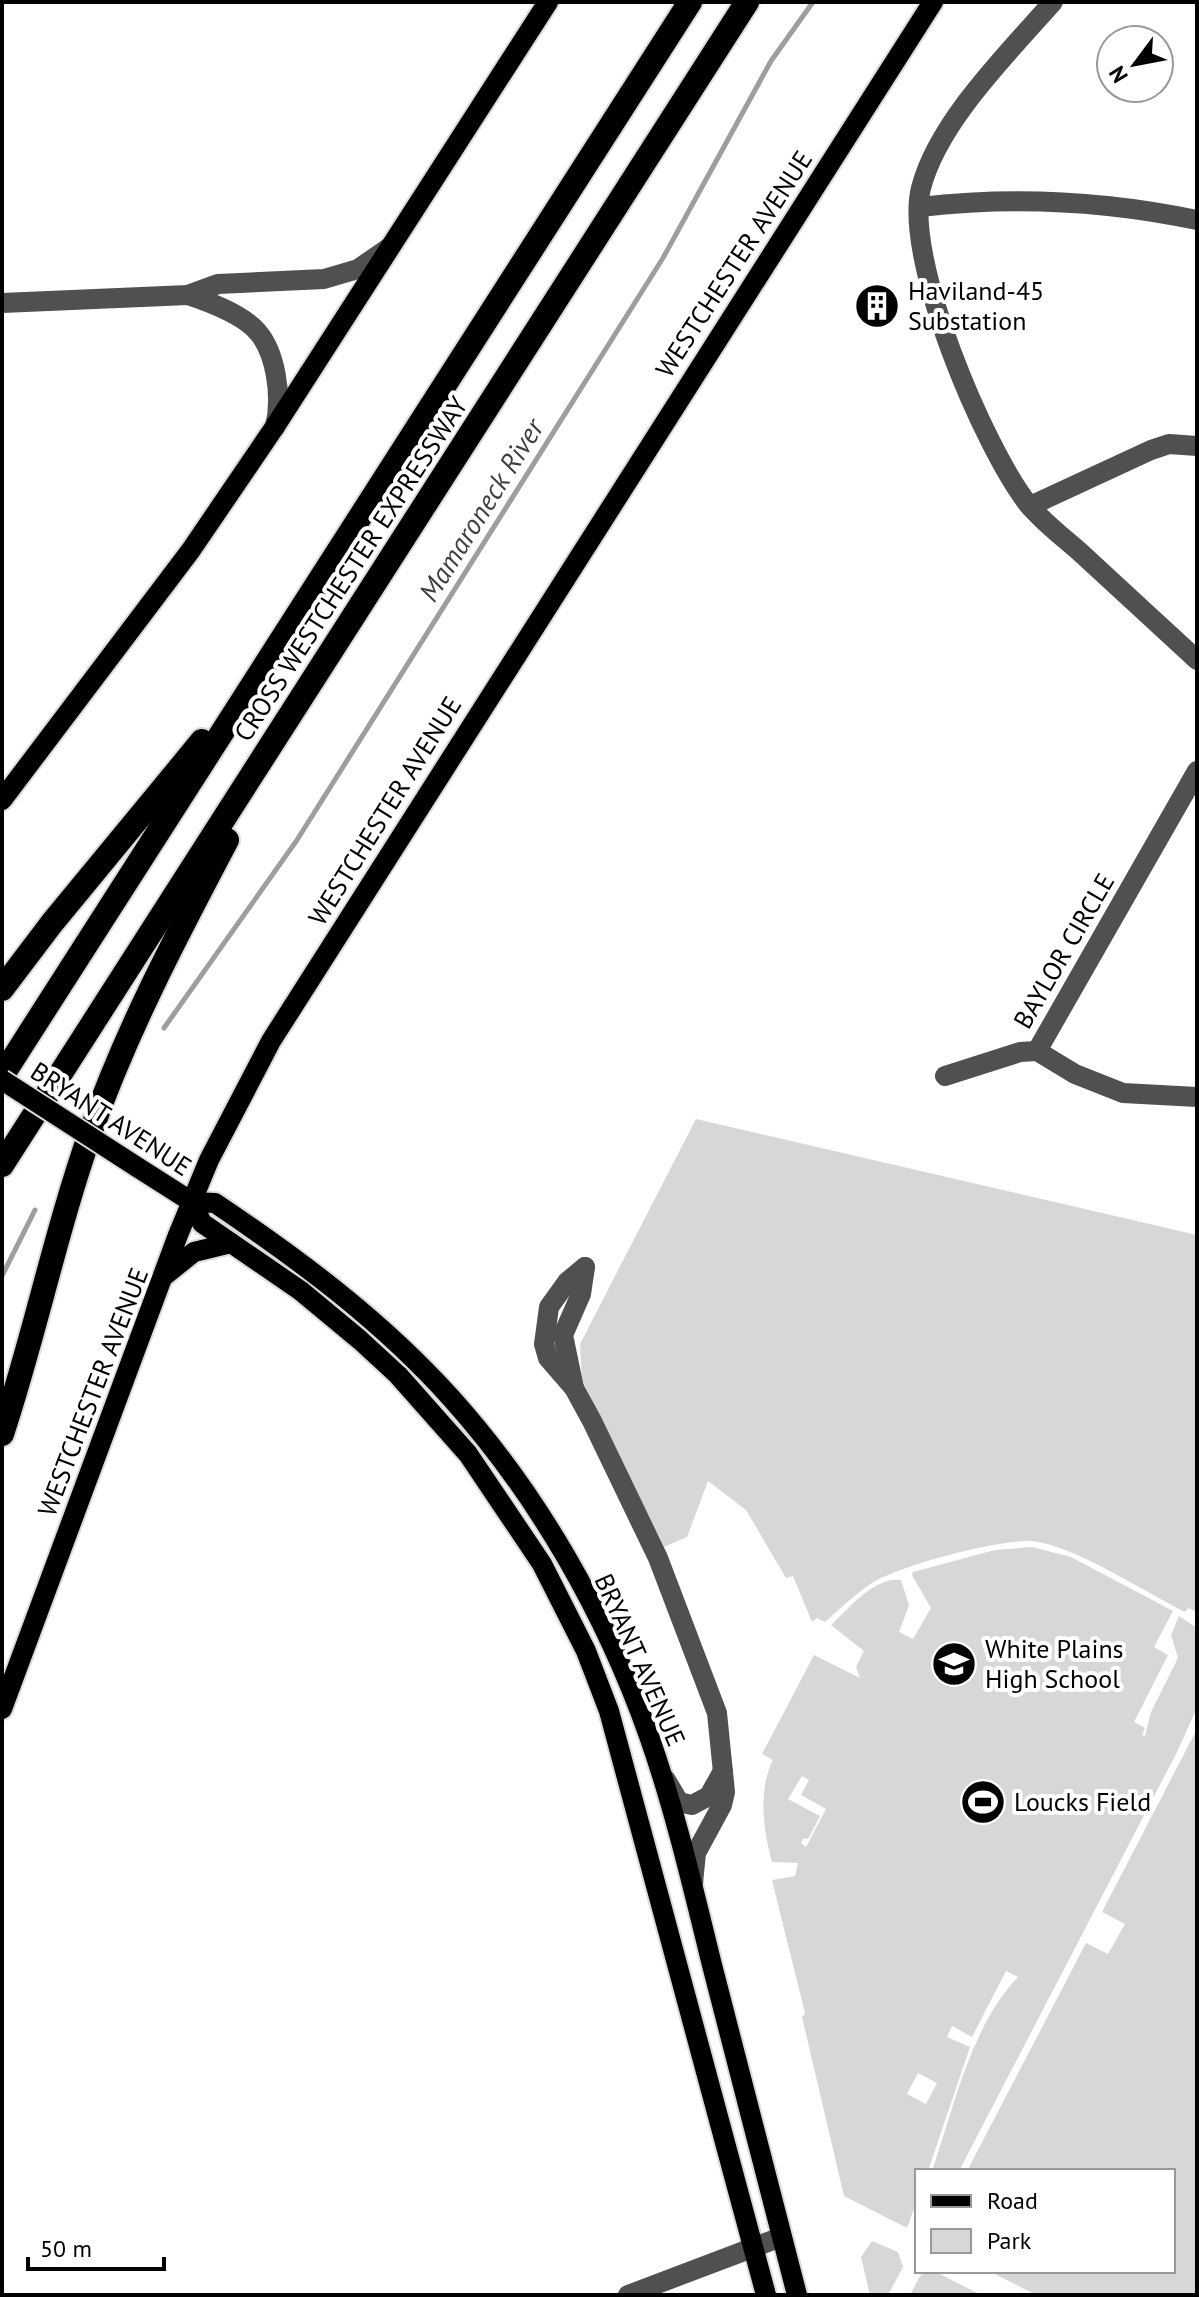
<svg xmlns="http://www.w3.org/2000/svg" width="1199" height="2297" font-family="'PT Sans',sans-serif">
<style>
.green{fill:#d7d7d7;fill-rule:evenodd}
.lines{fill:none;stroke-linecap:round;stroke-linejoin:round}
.stream{stroke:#9e9e9e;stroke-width:5}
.major-casing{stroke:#dbdbdb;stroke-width:24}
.highway-casing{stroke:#dbdbdb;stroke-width:28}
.minor{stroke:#505050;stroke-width:20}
.major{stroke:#000;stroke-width:20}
.highway{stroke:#000;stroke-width:24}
.major-bridge-casing{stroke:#dbdbdb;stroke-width:24;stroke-linecap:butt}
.major-bridge{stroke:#000;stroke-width:20}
.labels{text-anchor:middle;stroke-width:8;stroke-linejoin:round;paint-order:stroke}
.street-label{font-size:26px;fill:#000;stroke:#fff}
.poi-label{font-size:26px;fill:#000;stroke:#fff;text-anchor:start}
.water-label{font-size:28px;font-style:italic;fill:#3f3f3f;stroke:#fff}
</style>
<rect width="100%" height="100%" fill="#fff"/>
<g class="green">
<path d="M696 1119 1197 1235V1612L1188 1608 1185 1612C1147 1593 1070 1543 1030 1541 996 1540 901 1565 872 1583 855 1594 840 1609 825 1622L817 1618 812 1622 793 1576 786 1578 746 1510 708 1481 687 1537 664 1547 582 1380 580 1344Z"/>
<path d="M1032 1547 1071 1557 1173 1611 1154 1647 1168 1655 1134 1722 1145 1728 1142 1735 1145 1736 1151 1712 1178 1658 1171 1635 1179 1616 1197 1628V1708L1177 1752 959 2171H932C954 2107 971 2026 1018 1977L1006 1971 972 2037 952 2026 947 2037 970 2047 928 2171H917V2201L907 2228 844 2196 802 2017 805 2013 772 1880 795 1876 798 1863 772 1862C763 1830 758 1789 773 1760L762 1754 814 1655 860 1678 856 1667 864 1651 831 1625C848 1609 875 1576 901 1580L909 1605 899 1632 913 1639 931 1608 912 1575 913 1572 995 1550ZM802 1776 809 1780 801 1795 826 1809 806 1847 801 1843 804 1838 808 1839 820 1816 788 1799ZM918 2073 937 2083 926 2104 907 2094Z"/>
<polygon points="1197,1729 1197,2295 1036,2295 989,2271 1173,2271 1173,2171 967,2171 1086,1943 1108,1954 1125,1924 1102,1912"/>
<polygon points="872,2241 898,2252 903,2267 888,2295 870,2295 861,2257"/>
<polygon points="927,2271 934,2271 981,2295 910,2295 920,2276"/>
</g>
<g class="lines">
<g class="stream">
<polyline points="164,1028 297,840 663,258 771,61 813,2"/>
<polyline points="2,1276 35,1210"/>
</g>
<g class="major-casing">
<g id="major">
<polyline points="2,800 191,550 274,428 548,2"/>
<path d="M137 1167 192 1202 215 1203C301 1261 382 1321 452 1399 538 1495 606 1614 649 1736 675 1810 693 1888 712 1965 741 2075 768 2185 797 2295"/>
<polyline points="192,1202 202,1223 301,1291 360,1340 398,1375 468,1454 542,1564 586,1651 609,1711 766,2295"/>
<polyline points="164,1276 194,1252 231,1243"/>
<polyline points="2,1709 178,1235 209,1160 271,1041 933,2"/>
</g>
</g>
<g class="highway-casing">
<g id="highway">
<polyline points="2,989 52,923 202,741"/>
<polyline points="2,1076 690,2"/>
<polyline points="2,1165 747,2"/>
<path d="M2 1434C35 1334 56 1230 91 1131 127 1029 177 935 227 840"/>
</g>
</g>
<g class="minor">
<path d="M1053 2C1008 53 938 122 921 188 903 258 984 448 1028 504 1043 522 1064 538 1081 553 1120 589 1158 624 1197 660"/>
<path d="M920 207C1012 196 1106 201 1197 220"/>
<path d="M188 295C209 302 237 312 254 328 277 350 282 398 275 427"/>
<polyline points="2,303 188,295 218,284 324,279 358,269 390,247"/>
<polyline points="1030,506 1151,450 1169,444 1197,446"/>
<polyline points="1037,1051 1197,771"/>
<polyline points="1037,1051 1075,1074 1123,1093 1197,1097"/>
<polyline points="945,1076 1020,1052 1037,1051"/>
<polyline points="585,1267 567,1282 549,1307 544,1344 548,1358 574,1388 592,1421 658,1558 717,1713 725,1792 722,1805 696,1853 693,1883"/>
<polyline points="574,1388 563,1335 581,1294 585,1267"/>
<polyline points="666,1780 679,1802 692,1805 709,1796 723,1771"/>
<polyline points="628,2295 781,2237"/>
</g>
<use href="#major" class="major"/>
<use href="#highway" class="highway"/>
<g class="major-bridge-casing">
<polyline id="major-bridge" points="2,1080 137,1167"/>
</g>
<use href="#major-bridge" class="major-bridge"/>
</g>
<defs>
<g id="building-disc" transform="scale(2.3)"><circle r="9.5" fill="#000" stroke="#fff"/><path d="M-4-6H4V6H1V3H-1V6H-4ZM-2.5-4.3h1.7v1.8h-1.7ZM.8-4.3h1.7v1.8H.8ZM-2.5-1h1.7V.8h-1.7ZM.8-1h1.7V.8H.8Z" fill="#fff"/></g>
<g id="school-disc" transform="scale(2.3)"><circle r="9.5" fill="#000" stroke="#fff"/><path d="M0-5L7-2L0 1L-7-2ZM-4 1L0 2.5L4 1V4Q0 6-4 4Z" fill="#fff"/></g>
<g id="stadium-disc" transform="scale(2.3)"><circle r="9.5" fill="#000" stroke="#fff"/><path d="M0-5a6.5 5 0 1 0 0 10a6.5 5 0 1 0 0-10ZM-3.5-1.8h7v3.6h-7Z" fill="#fff"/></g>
</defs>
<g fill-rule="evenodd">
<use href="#building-disc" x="877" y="306"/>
<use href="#school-disc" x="954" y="1664"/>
<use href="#stadium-disc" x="983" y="1802"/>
</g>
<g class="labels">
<g class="street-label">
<text transform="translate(734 264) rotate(-57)" y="9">WESTCHESTER AVENUE</text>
<text transform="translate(351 569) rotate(-57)" y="9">CROSS WESTCHESTER EXPRESSWAY</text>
<text transform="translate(385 811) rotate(-58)" y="9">WESTCHESTER AVENUE</text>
<text transform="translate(1064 951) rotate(-60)" y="9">BAYLOR CIRCLE</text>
<text transform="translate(111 1119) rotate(33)" y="9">BRYANT AVENUE</text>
<text transform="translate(93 1392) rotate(-69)" y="9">WESTCHESTER AVENUE</text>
<text transform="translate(640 1660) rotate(66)" y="9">BRYANT AVENUE</text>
</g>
<g class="poi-label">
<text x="908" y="300">Haviland-45<tspan x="908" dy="30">Substation</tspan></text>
<text x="985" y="1658">White Plains<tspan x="985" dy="30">High School</tspan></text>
<text x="1014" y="1811">Loucks Field</text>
</g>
<g class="water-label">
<text transform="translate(481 510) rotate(-58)" y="10">Mamaroneck River</text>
</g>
</g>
<rect width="1199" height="2297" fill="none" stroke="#000000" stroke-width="8"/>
<rect x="915" y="2169" width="260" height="104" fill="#ffffff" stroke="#999999" stroke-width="2"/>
<rect x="931" y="2195" width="40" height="12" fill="#000000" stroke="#999999" stroke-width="2"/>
<text x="987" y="2209" font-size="24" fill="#000000">Road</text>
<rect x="931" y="2229" width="40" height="24" fill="#d7d7d7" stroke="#999999" stroke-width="2"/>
<text x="987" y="2249" font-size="24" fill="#000000">Park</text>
<g transform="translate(1135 64) rotate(238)"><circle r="38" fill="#ffffff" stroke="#999999" stroke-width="2"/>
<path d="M0-6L14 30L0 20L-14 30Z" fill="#000000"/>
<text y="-12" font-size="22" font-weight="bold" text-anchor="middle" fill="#000000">N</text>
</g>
<path d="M28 2257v12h136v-12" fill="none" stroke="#000000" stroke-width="4"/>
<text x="40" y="2257" font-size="24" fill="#000000" stroke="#ffffff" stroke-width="6" paint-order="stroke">50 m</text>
</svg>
